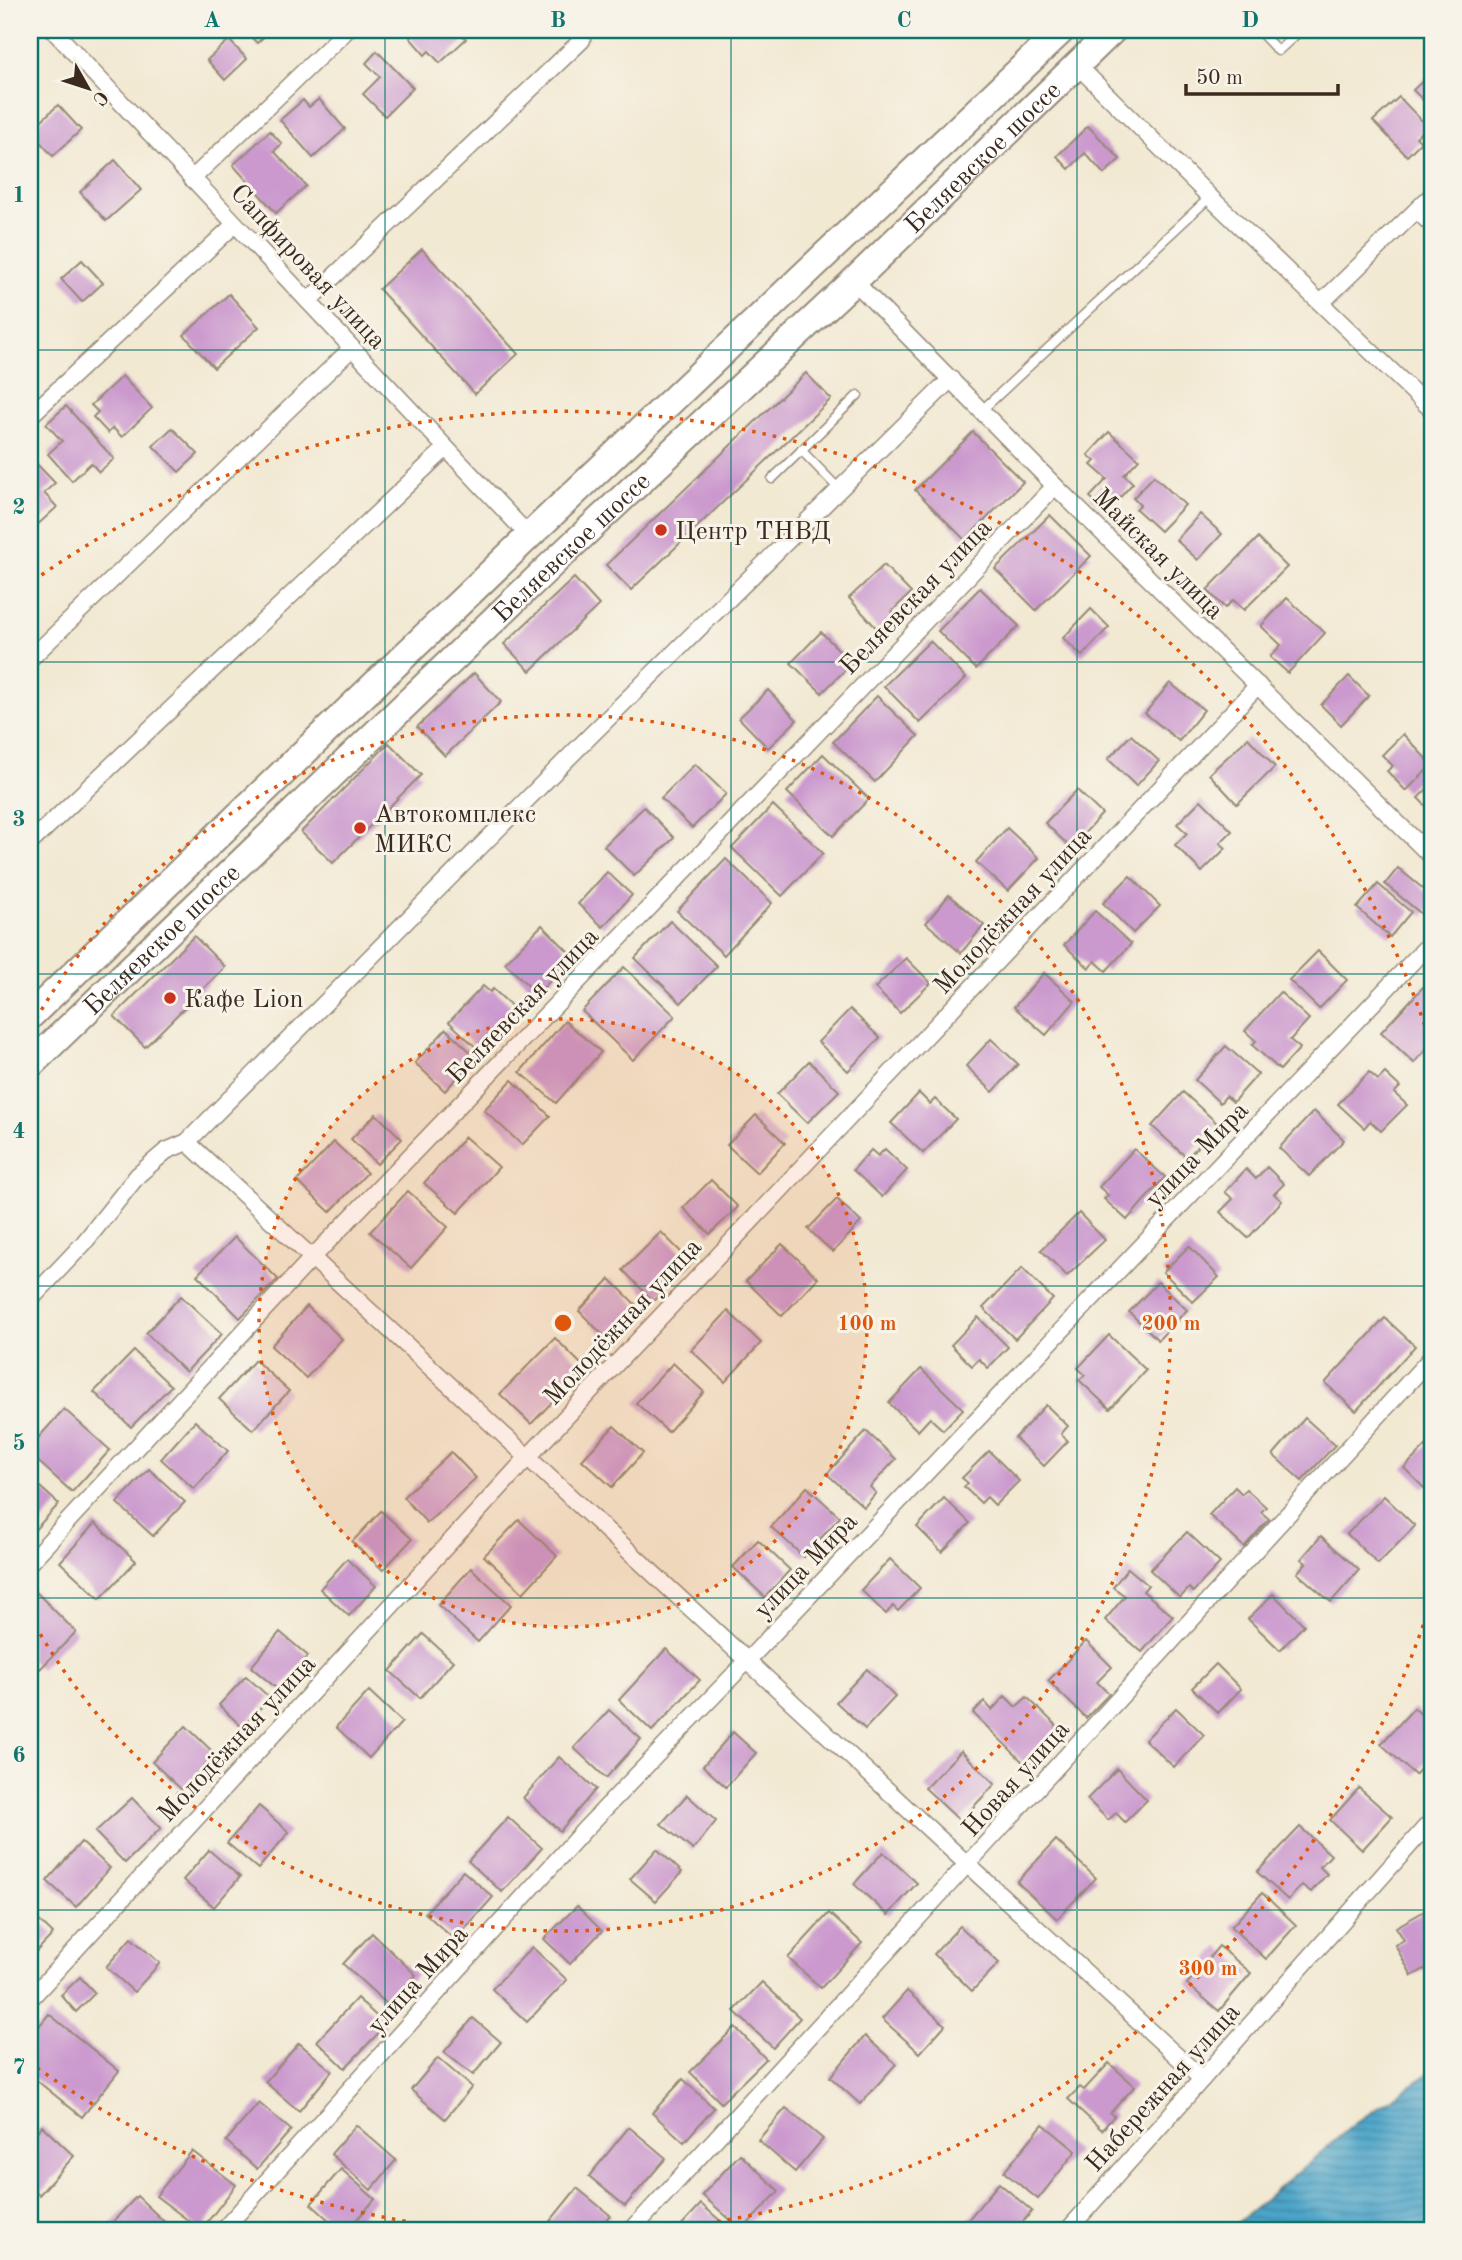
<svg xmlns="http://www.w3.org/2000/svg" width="1462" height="2260" font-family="'Old Standard TT',serif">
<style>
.water{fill:url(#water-rules);stroke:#446774;stroke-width:2}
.building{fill:#cb99ce}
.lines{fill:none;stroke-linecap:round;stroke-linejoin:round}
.lane-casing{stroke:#968a78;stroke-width:11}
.street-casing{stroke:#968a78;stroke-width:19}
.primary-casing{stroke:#968a78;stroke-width:30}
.lane{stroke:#fff;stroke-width:8}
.street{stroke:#fff;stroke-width:16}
.primary{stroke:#fff;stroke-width:26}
.grid{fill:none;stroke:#0f766e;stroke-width:2;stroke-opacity:0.55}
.ring{fill:none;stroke:#df570d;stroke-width:3.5;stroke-dasharray:3.5 7}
.poi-dot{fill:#c8321e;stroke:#f7f3e8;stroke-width:2.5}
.labels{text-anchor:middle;stroke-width:6;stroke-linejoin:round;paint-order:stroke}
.street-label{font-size:26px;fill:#3b2a1e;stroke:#f7f3e8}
.poi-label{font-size:26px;fill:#3b2a1e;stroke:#f7f3e8;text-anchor:start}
.centre{fill:#df570d;stroke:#f7f3e8;stroke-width:3.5}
.ring-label{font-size:21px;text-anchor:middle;font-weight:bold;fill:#df570d;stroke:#f7f3e8;stroke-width:6;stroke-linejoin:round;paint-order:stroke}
.neatline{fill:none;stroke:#0f766e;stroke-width:2.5}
.grid-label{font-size:23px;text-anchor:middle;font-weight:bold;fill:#0f766e}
</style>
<defs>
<pattern id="water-rules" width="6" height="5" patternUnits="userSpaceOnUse" patternTransform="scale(1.75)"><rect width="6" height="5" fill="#4ca4c9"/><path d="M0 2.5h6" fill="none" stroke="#4086a3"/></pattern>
</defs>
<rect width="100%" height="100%" fill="#f7f3e8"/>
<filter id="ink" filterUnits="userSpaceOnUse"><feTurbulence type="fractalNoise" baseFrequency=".0143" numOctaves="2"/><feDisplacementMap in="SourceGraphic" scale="14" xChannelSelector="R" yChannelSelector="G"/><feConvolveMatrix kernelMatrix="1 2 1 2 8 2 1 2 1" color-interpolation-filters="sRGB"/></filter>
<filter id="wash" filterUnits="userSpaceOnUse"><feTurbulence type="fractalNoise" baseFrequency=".00686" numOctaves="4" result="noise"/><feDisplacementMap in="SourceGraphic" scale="28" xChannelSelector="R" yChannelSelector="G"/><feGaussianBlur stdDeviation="1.57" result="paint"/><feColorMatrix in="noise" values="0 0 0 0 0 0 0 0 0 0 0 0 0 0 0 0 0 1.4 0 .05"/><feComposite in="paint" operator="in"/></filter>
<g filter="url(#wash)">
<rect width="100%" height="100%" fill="#f2e9d3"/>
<polygon class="water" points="1432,2071 1432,2230 1229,2230 1357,2122"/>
<g id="blocks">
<g class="building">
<polygon points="244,30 271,30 257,43"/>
<polygon points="411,30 458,30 466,39 440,63 429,51 425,55 410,38 415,34"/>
<polygon points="229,40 247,59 225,80 207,60"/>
<polygon points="377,51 413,88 385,116 363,94 380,77 366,63"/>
<polygon points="1432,72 1432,109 1413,90"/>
<polygon points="1399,97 1427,126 1416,137 1421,142 1407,156 1373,121"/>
<polygon points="319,99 345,129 313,158 280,120 303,100 309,107"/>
<polygon points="58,105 81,130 53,156 30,131"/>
<polygon points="1088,126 1120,159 1104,174 1085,153 1069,169 1057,156"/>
<polygon points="270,131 282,144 274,151 306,186 276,213 233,165"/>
<polygon points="115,160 141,190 106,221 80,192"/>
<polygon points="422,249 518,354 475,394 379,289"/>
<polygon points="82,260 103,283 82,302 61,279"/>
<polygon points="229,294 259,327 214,368 184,335"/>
<polygon points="806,373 831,399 631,590 606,565"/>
<polygon points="122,376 152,408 122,437 113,428 108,433 93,417 98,412 91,405"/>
<polygon points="66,406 114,459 99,472 91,463 72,481 48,454 62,441 46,424"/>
<polygon points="172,428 198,454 179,472 153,446"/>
<polygon points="973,432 1023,482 965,540 915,490"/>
<polygon points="1109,432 1139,459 1124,475 1133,483 1107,512 1090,497 1107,479 1091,465 1095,461 1088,455"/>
<polygon points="34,461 55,483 44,493 57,507 34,528 30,523 30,465"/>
<polygon points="1154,476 1185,505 1160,531 1136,509 1140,505 1133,498"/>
<polygon points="1200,514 1222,534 1198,560 1176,540"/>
<polygon points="1050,515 1091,556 1036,610 995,569"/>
<polygon points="1258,538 1287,567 1244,610 1233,600 1225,608 1207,590"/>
<polygon points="884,565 911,593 892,611 896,616 880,632 849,598"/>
<polygon points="574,578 599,605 530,671 504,644"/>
<polygon points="980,588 1019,626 976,669 938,631"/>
<polygon points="1287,598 1325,633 1288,673 1270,657 1281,645 1261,626"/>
<polygon points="1091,609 1109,627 1082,656 1063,638"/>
<polygon points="821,632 852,663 822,693 791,663"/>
<polygon points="930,641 966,678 920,723 884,686"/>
<polygon points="474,673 501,702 445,756 417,727"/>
<polygon points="1349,676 1369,696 1341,725 1321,705"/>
<polygon points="1170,683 1204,710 1179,741 1145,713"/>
<polygon points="768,690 797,720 768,748 739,718"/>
<polygon points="877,696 918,736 875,782 833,742"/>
<polygon points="1403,734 1432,765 1406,791 1387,771 1393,766 1382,755"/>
<polygon points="1131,735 1159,761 1136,786 1108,759"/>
<polygon points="1248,738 1275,767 1237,804 1209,774"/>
<polygon points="389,743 421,775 333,863 301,832"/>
<polygon points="823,754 869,799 833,836 787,792"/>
<polygon points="695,764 726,794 692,828 661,798"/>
<polygon points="1432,784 1432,812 1418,798"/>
<polygon points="1077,790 1102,814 1071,848 1045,823"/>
<polygon points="1201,800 1232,831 1220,843 1226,848 1202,872 1175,845 1187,833 1177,824"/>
<polygon points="773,805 823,853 782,896 732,848"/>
<polygon points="644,807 674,838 634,876 604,846"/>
<polygon points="1007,828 1039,858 1008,891 976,862"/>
<polygon points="726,859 772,903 724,955 677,911"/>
<polygon points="1398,868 1432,896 1432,905 1424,916 1385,884"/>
<polygon points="607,872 632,895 603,927 578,904"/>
<polygon points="1130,876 1160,906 1133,933 1103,903"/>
<polygon points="1378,884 1411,912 1390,937 1357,908"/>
<polygon points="949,895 984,925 961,953 926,923"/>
<polygon points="1095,911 1131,944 1106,971 1095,961 1089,968 1064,945"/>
<polygon points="670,921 717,966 681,1003 635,958"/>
<polygon points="542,925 574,957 537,994 505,963"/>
<polygon points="194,936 225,967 145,1047 114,1016"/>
<polygon points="1318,951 1347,980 1319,1009 1289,980"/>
<polygon points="906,958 931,983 900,1013 875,988"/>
<polygon points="624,967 675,1016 633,1060 582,1011"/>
<polygon points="1044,973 1075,1001 1046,1035 1014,1007"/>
<polygon points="1425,985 1432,991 1432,1043 1414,1063 1381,1032"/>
<polygon points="483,986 490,992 493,989 518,1012 480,1051 449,1022"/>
<polygon points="1280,992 1309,1019 1290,1040 1300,1048 1280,1070 1252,1045 1256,1041 1245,1031"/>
<polygon points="850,1009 880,1038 848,1071 818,1042"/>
<polygon points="565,1021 601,1052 556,1103 520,1072"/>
<polygon points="446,1029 476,1057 445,1091 415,1063"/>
<polygon points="991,1039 1018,1064 993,1092 966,1066"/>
<polygon points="1226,1046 1258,1074 1233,1102 1226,1096 1220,1103 1195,1080"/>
<polygon points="809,1061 839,1091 807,1123 777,1094"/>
<polygon points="1369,1072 1378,1080 1385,1073 1400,1087 1394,1093 1407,1105 1381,1131 1370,1121 1364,1128 1338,1104"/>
<polygon points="512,1080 550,1116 522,1145 484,1110"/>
<polygon points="1183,1092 1218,1124 1187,1158 1152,1126"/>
<polygon points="919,1093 930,1104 935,1099 956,1119 923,1153 891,1123"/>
<polygon points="1314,1111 1344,1140 1309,1176 1279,1148"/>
<polygon points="376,1114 402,1139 377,1164 351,1139"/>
<polygon points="756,1115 785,1143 757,1173 727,1145"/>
<polygon points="465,1137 499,1167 458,1213 424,1183"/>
<polygon points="334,1142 367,1173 330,1212 297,1181"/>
<polygon points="885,1149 907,1170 882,1197 853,1170 871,1150 878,1156"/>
<polygon points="1134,1149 1165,1177 1127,1220 1104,1199 1108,1195 1099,1187"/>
<polygon points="1267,1167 1284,1184 1274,1194 1282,1201 1248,1238 1220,1212 1233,1199 1225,1192 1246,1169 1256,1179"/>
<polygon points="711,1180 738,1207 710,1234 683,1208"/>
<polygon points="408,1191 448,1227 411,1268 370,1232"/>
<polygon points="837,1199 861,1222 833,1252 808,1229"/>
<polygon points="1079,1213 1105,1240 1067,1276 1041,1250"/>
<polygon points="661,1232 692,1263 653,1301 623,1270"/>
<polygon points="235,1237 278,1279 240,1318 197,1275"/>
<polygon points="782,1244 818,1278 782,1316 746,1281"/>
<polygon points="1189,1246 1219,1277 1193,1302 1163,1272"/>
<polygon points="1022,1268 1053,1299 1015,1339 983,1308"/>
<polygon points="610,1279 642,1311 610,1342 579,1311"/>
<polygon points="1158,1282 1187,1310 1158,1340 1129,1312"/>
<polygon points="181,1296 222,1334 186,1372 146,1333"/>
<polygon points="307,1306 342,1339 306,1378 271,1346"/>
<polygon points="728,1311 761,1343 725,1382 691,1350"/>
<polygon points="978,1317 1008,1347 988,1368 979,1359 972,1366 951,1345"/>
<polygon points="1385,1318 1415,1346 1356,1411 1325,1383"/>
<polygon points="1109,1335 1146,1370 1110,1409 1079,1380 1085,1375 1078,1368"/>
<polygon points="555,1338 585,1368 531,1424 500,1394"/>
<polygon points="134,1351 171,1386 131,1427 94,1392"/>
<polygon points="255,1360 289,1391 253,1430 219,1399"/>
<polygon points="673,1363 704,1392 668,1432 636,1403"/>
<polygon points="921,1369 963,1409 943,1430 930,1418 918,1431 889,1403"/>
<polygon points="1046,1405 1068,1426 1061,1434 1068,1441 1044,1466 1015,1438"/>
<polygon points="64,1409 110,1450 72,1492 30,1454 30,1447"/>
<polygon points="1305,1418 1335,1445 1302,1481 1273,1455"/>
<polygon points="195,1421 228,1451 194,1489 161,1459"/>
<polygon points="614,1426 643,1453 612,1487 582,1460"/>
<polygon points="866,1431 896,1459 870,1487 876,1493 864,1507 827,1474"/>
<polygon points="1429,1443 1432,1446 1432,1479 1424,1488 1404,1468"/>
<polygon points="989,1451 1019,1481 995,1505 987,1497 981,1503 964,1487 968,1483 962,1478"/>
<polygon points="451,1452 476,1478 427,1523 403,1497"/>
<polygon points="149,1469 185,1502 153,1536 117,1503"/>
<polygon points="30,1478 59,1504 30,1535"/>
<polygon points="807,1487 840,1517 804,1557 771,1527"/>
<polygon points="1235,1487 1242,1494 1246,1489 1266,1507 1261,1512 1269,1519 1244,1547 1209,1515"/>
<polygon points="1384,1496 1415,1526 1378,1564 1347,1534"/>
<polygon points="944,1498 970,1523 942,1552 917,1527"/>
<polygon points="381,1511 412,1539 383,1570 352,1542"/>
<polygon points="519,1520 557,1556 523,1593 484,1556"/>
<polygon points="95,1523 136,1561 100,1599 60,1562"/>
<polygon points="1187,1532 1220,1563 1193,1592 1189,1588 1180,1598 1150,1570"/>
<polygon points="1321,1536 1359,1570 1331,1602 1297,1573 1306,1563 1301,1559"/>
<polygon points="758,1540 790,1570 765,1597 733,1567"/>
<polygon points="347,1559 376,1586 349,1616 320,1589"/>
<polygon points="890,1559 920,1588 898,1611 893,1606 886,1614 861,1590"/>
<polygon points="471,1568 511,1605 478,1642 438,1605"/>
<polygon points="1128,1568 1148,1585 1143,1591 1173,1616 1142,1652 1105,1620 1125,1596 1113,1587"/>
<polygon points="34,1590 76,1632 40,1669 30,1659 30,1595"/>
<polygon points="1273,1594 1304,1625 1280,1650 1248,1619"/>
<polygon points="280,1632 308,1656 280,1691 251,1667"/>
<polygon points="423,1634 453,1661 420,1698 390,1671"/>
<polygon points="1086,1641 1112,1667 1097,1682 1109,1694 1086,1718 1048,1681"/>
<polygon points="666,1649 700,1680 652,1731 619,1700"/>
<polygon points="1216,1664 1241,1689 1218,1713 1192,1688"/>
<polygon points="867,1669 895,1697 865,1729 836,1702"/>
<polygon points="246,1676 270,1698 242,1727 219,1705"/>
<polygon points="369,1691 402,1722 369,1758 336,1727"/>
<polygon points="1005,1696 1016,1707 1027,1697 1066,1735 1031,1770 973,1713 984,1701 992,1710"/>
<polygon points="1176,1708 1204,1735 1174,1767 1145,1740"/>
<polygon points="1414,1708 1432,1724 1432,1756 1415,1775 1381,1744"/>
<polygon points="609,1710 641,1739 606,1778 574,1748"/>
<polygon points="186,1726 215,1754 182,1790 152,1762"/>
<polygon points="733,1732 756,1753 726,1787 703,1766"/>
<polygon points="961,1751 995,1784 960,1821 925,1788"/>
<polygon points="559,1757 596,1789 560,1831 523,1798"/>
<polygon points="1117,1769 1147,1800 1125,1822 1116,1813 1108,1820 1087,1799"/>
<polygon points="1359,1788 1392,1817 1362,1850 1330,1820"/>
<polygon points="687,1795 716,1821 693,1850 661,1824"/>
<polygon points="132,1798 161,1828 125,1863 95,1832"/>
<polygon points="259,1806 289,1832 258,1869 227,1843"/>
<polygon points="508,1817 542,1848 502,1892 468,1861"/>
<polygon points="1300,1827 1331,1855 1320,1867 1327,1874 1311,1892 1302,1885 1288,1900 1257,1872"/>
<polygon points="1056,1840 1096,1878 1057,1919 1017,1882"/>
<polygon points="81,1842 110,1868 76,1907 47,1881"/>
<polygon points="657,1849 682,1872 656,1901 630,1879"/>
<polygon points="209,1850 240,1877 214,1907 183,1880"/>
<polygon points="883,1852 917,1883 888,1915 854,1884"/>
<polygon points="463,1871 493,1897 455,1940 425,1913"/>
<polygon points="1262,1893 1296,1925 1266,1959 1231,1927"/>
<polygon points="577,1906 602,1931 570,1964 544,1939"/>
<polygon points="1432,1907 1432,1965 1412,1976 1395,1945 1404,1940 1396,1927"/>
<polygon points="30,1912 53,1934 30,1958"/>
<polygon points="829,1913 862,1943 821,1988 788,1958"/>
<polygon points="960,1926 999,1963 972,1991 934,1954"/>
<polygon points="372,1933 416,1975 388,2005 343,1964"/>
<polygon points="131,1938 160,1963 134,1992 106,1967"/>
<polygon points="1219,1946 1251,1973 1219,2011 1187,1984"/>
<polygon points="532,1947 567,1980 527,2022 492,1989"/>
<polygon points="80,1977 95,1993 76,2012 61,1995"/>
<polygon points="762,1982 800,2018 773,2048 734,2011"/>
<polygon points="907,1991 945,2025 920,2053 882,2019"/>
<polygon points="357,1998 386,2025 345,2068 317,2041"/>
<polygon points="49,2014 119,2071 82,2117 30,2075 30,2037"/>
<polygon points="473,2018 501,2042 473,2075 444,2052"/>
<polygon points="735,2027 766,2059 721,2103 690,2072"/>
<polygon points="865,2036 896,2064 860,2104 830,2077"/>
<polygon points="299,2043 332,2071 299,2111 265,2082"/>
<polygon points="438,2058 472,2087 445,2119 411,2090"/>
<polygon points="1109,2063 1135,2086 1110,2113 1114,2116 1102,2130 1068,2099 1080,2087 1084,2090"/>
<polygon points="683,2079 714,2108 684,2142 652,2113"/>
<polygon points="259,2103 291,2130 257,2169 226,2141"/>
<polygon points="786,2108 823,2139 795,2172 758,2140"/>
<polygon points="1043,2124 1076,2151 1038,2199 1004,2172"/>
<polygon points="356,2125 396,2160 371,2190 331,2154"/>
<polygon points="42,2126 74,2156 39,2195 30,2186 30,2139"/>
<polygon points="629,2127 666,2158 625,2206 589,2176"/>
<polygon points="192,2151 236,2185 201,2230 156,2196"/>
<polygon points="740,2154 779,2191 742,2230 702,2195"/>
<polygon points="341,2169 375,2199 348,2230 340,2230 311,2204"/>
<polygon points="999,2183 1032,2211 1016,2230 976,2230 966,2222"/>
<polygon points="577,2188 610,2215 597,2230 543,2230"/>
<polygon points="137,2196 173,2230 105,2230"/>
<polygon points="701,2204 731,2230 677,2230"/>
</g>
</g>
</g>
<g filter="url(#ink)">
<use href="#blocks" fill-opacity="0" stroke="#968a78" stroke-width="2"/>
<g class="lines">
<g class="lane-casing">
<g id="lane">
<polyline points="1258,30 1278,51 1301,30"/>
<polyline points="981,411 1210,197"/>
<polyline points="801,450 839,489"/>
<polyline points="772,479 858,395"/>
</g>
</g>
<g class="street-casing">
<g id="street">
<polyline points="53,30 529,536"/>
<polyline points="1076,64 1210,197 1432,410"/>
<polyline points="192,179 347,30"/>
<polyline points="1417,210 1432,225"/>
<polyline points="854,281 1055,486 1432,857"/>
<polyline points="308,301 582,40"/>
<polyline points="1321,303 1432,195"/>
<polyline points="30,416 235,224"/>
<polyline points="30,659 352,348"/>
<polyline points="30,843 446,448"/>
<polyline points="187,1142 968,1865 1202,2079"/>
<polyline points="30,1300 83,1244 138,1175 166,1151 187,1142 588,738 951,379"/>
<polyline points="30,1562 311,1259 1055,486"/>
<polyline points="30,1999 528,1457 1258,685"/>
<polyline points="30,2226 34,2230"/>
<polyline points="223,2230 584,1830 747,1661 1432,941"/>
<polyline points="632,2230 1432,1357"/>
<polyline points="1068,2230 1432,1820"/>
</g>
</g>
<g class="primary-casing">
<g id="primary">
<polyline points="30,1016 529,536 1062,30"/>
<path id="s1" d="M30 1065 552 564 854 281 1113 30"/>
</g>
</g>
<use href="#lane" class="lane"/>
<use href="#street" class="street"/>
<use href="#primary" class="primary"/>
</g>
</g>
<path class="grid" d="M385 30V2230M731 30V2230M1077 30V2230M30 350H1432M30 662H1432M30 974H1432M30 1286H1432M30 1598H1432M30 1910H1432"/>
<circle cx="563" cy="1323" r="304" fill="#df570d" fill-opacity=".12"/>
<g class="ring">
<circle cx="563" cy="1323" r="304"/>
<path d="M31 1028A608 608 0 1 1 31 1618"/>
<path d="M1430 1605A912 912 0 0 1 658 2230M468 2230A912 912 0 0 1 33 2065M33 581A912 912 0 0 1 1430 1041"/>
</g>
<g class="poi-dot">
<circle cx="661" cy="530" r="7"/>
<circle cx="360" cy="828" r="7"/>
<circle cx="170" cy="998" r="7"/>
</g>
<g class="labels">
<g class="street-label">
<text dy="9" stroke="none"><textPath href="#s1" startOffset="1316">Беляевское шоссе</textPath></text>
<text transform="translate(309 266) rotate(47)" y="9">Сапфировая улица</text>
<text dy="9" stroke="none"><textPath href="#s1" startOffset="749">Беляевское шоссе</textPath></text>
<text transform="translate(1159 553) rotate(45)" y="9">Майская улица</text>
<text transform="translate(915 596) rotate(-46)" y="9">Беляевская улица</text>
<text transform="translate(1012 910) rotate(-47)" y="9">Молодёжная улица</text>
<text dy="9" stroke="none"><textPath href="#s1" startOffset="182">Беляевское шоссе</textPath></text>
<text transform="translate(522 1005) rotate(-46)" y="9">Беляевская улица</text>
<text transform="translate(1196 1154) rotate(-46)" y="9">улица Мира</text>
<text transform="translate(622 1321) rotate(-47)" y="9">Молодёжная улица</text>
<text transform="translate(805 1565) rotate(-46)" y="9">улица Мира</text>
<text transform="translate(236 1738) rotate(-47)" y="9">Молодёжная улица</text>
<text transform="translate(1015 1778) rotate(-48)" y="9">Новая улица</text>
<text transform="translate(417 1979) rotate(-48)" y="9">улица Мира</text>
<text transform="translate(1162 2087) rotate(-48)" y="9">Набережная улица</text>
</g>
<g class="poi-label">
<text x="675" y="539">Центр ТНВД</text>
<text x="374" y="822">Автокомплекс<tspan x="374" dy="30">МИКС</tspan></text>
<text x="184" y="1007">Кафе Lion</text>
</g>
</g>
<circle cx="563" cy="1323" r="10" class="centre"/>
<g class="ring-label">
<text x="867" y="1330">100 m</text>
<text x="1171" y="1330">200 m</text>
<text x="1208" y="1975">300 m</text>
</g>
<rect width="1462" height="2260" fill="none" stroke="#f7f3e8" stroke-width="77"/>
<g transform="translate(88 88) rotate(129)" stroke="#f7f3e8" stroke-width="5" paint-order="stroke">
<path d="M0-5L12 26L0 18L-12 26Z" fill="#3b2a1e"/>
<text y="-10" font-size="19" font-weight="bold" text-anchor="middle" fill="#3b2a1e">С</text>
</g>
<path d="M1186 84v10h152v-10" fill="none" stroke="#3b2a1e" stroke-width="3.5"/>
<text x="1196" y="84" font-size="21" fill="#3b2a1e" stroke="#f7f3e8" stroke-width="5" paint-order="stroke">50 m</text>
<rect x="38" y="38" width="1386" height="2184" class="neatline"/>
<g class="grid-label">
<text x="212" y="27">A</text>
<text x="558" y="27">B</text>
<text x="904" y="27">C</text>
<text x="1250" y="27">D</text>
<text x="19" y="202">1</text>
<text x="19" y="514">2</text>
<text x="19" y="826">3</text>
<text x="19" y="1138">4</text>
<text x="19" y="1450">5</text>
<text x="19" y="1762">6</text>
<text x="19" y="2074">7</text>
</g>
</svg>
